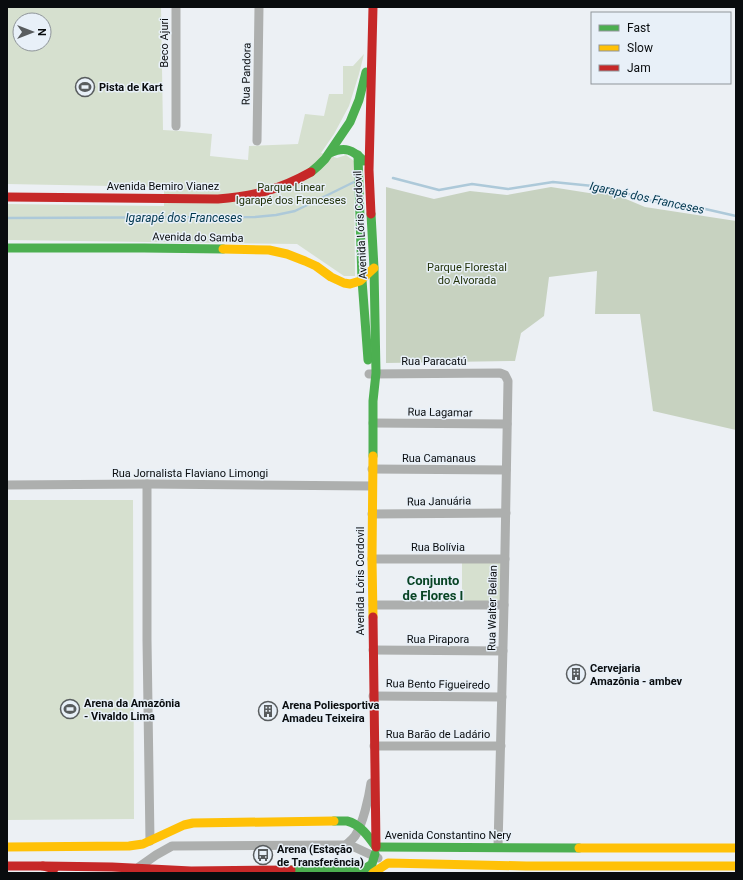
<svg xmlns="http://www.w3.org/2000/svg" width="743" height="880" font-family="Roboto,sans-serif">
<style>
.green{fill:#d6e0cf;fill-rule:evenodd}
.forest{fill:#c7d2c0}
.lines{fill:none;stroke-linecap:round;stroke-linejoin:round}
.stream{stroke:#adc9d9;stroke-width:2.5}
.street{stroke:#adafae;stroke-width:9}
.fast{stroke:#4caf50;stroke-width:9}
.slow{stroke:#ffc107;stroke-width:9}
.jam{stroke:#c62828;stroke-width:9}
.labels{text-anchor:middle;stroke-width:3;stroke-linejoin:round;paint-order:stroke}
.street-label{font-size:11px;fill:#090c0e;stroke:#e8f0f8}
.poi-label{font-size:11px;font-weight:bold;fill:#090c0e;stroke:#e8f0f8;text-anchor:start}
.park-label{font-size:11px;fill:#23330a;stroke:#e8f0f8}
.water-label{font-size:12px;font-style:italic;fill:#01374e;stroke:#e8f0f8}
.quarter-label{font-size:13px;font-weight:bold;fill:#094424;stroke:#e8f0f8}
</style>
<rect width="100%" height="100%" fill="#ecf0f4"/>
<g class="green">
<path d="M7 7H161L163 130 181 131 212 134 210 156 248 160 249 146 298 144 305 114 324 116 329 94H343V66H353L364 54 359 74 349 106 334 134 321 153 337 158 346 155 354 161 355 276H344L297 244 7 240V204L164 206V187L7 184ZM20 20H44V44H20Z"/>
<polygon points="7,500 133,500 134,819 7,820"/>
<polygon points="508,558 508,603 462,604 462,559"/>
</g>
<polygon class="forest" points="386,187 434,199 470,191 507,195 551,187 589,193 614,194 645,207 736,221 736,430 653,411 640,314 595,314 597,271 549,277 544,316 521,333 515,361 386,363"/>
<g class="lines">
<g class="stream">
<polyline points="393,178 439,190 472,184 508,189 553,182 593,186 616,190 647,200 692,206 736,216"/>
<polyline points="7,218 255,217 276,215 295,211 354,182"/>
</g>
<g class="street">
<polyline points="176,126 176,7"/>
<polyline points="257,141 259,7"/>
<polyline points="369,374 500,373 505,375 508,381 504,605 498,847"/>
<polyline points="373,423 507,424"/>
<polyline points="372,469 506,470"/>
<polyline points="147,484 147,640 150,841"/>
<polyline points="7,485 147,484 372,486"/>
<polyline points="372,514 506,513"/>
<polyline points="372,559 505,559"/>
<polyline points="373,605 504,605"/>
<polyline points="373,650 503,651"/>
<polyline points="373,696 502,697"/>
<polyline points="374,746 501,746"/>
<path d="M346 845C349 842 352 840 355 836 363 824 369 797 371 783"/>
<polyline points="139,867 156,855 172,846 346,845 352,846 378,858"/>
</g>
<g class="fast">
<path d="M330 153C345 146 353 150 364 161"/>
<polyline points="358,155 362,280 368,360"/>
<polyline points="311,172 318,166 325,159 350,122 359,100 366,72"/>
<polyline points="371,214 374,268 376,373 373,401 373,456"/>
<polyline points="7,248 144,248 223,249"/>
<path d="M334 821C339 821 343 821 347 821 360 824 369 837 376 847"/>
<polyline points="376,847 579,848"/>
<polyline points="291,870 363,870 372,864 375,854"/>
</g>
<g class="slow">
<polyline points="223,249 269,250 287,254 305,261 316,266 331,277 344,283 350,284 360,281 374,268"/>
<polyline points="373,456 372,559 373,617"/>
<polyline points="7,847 129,846 143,844 184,825 193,823 334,821"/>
<polyline points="579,848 736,848"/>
<polyline points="373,873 388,863 526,866 736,866"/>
</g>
<g class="jam">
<path d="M7 197 218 199C254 196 279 190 311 172"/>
<polyline points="371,214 369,170 373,7"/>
<polyline points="373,617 376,847"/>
<polyline points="7,866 43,866 54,869"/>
<polyline points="43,866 112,867 191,871 291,870"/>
</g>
</g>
<defs>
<g id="stadium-ring" transform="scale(1)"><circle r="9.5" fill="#e8f0f8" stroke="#585c5e" stroke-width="1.5"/><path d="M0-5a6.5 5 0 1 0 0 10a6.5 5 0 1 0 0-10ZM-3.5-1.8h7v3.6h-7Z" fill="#585c5e"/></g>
<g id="building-ring" transform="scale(1)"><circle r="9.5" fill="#e8f0f8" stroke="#585c5e" stroke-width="1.5"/><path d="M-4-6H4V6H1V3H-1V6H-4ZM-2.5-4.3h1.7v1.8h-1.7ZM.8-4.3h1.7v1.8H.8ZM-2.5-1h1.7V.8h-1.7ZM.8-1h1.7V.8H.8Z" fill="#585c5e"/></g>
<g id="bus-ring" transform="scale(1)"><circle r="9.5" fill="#e8f0f8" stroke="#585c5e" stroke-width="1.5"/><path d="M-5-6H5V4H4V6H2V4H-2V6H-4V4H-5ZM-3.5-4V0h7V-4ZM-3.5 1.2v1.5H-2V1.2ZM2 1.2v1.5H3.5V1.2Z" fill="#585c5e"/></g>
</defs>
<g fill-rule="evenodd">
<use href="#stadium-ring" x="85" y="87"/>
<use href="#building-ring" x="576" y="674"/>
<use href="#stadium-ring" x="70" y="709"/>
<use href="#building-ring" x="268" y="711"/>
<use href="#bus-ring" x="263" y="855"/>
</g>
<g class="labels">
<g class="street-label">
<text transform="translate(164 43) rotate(-90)" y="4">Beco Ajuri</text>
<text transform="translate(246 74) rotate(-89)" y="4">Rua Pandora</text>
<text x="163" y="190">Avenida Bemiro Vianez</text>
<text transform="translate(360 225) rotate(-93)" y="4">Avenida Lóris Cordovil</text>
<text transform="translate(198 237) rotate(1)" y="4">Avenida do Samba</text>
<text x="434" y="365">Rua Paracatú</text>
<text transform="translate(440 412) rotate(1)" y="4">Rua Lagamar</text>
<text x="439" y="462">Rua Camanaus</text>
<text x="190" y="477">Rua Jornalista Flaviano Limongi</text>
<text transform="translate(439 501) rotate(-1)" y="4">Rua Januária</text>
<text x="438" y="551">Rua Bolívia</text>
<text transform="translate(360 581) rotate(-90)" y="4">Avenida Lóris Cordovil</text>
<text transform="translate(492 608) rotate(-89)" y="4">Rua Walter Belian</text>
<text x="438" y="643">Rua Pirapora</text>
<text transform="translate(438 684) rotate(1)" y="4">Rua Bento Figueiredo</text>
<text x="438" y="738">Rua Barão de Ladário</text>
<text x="448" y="839">Avenida Constantino Nery</text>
</g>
<g class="poi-label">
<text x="99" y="91">Pista de Kart</text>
<text x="590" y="672">Cervejaria<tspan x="590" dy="13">Amazônia - ambev</tspan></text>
<text x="84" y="707">Arena da Amazônia<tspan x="84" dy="13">- Vivaldo Lima</tspan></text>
<text x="282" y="709">Arena Poliesportiva<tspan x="282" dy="13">Amadeu Teixeira</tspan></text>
<text x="277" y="853">Arena (Estação<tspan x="277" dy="13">de Transferência)</tspan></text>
</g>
<g class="park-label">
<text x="291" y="191">Parque Linear<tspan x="291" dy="13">Igarapé dos Franceses</tspan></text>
<text x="467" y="271">Parque Florestal<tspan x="467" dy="13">do Alvorada</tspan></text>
</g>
<g class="water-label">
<text transform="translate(647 198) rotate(12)" y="4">Igarapé dos Franceses</text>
<text x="184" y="222">Igarapé dos Franceses</text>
</g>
<g class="quarter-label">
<text x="433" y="585">Conjunto<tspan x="433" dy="15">de Flores I</tspan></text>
</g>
</g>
<rect width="743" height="880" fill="none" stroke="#090c0e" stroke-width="16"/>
<rect x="591" y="12" width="140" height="72" fill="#e8f0f8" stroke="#8f959a"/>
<rect x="599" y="25" width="20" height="6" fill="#4caf50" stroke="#8f959a"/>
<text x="627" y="32" font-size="12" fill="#090c0e">Fast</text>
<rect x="599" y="45" width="20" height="6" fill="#ffc107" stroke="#8f959a"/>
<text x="627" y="52" font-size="12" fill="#090c0e">Slow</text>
<rect x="599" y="65" width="20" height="6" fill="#c62828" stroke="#8f959a"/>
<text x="627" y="72" font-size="12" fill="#090c0e">Jam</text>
<g transform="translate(32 32) rotate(90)"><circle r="19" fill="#e8f0f8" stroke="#8f959a"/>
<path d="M0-3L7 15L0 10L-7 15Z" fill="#585c5e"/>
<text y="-6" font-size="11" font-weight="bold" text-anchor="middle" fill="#090c0e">N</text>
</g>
</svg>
